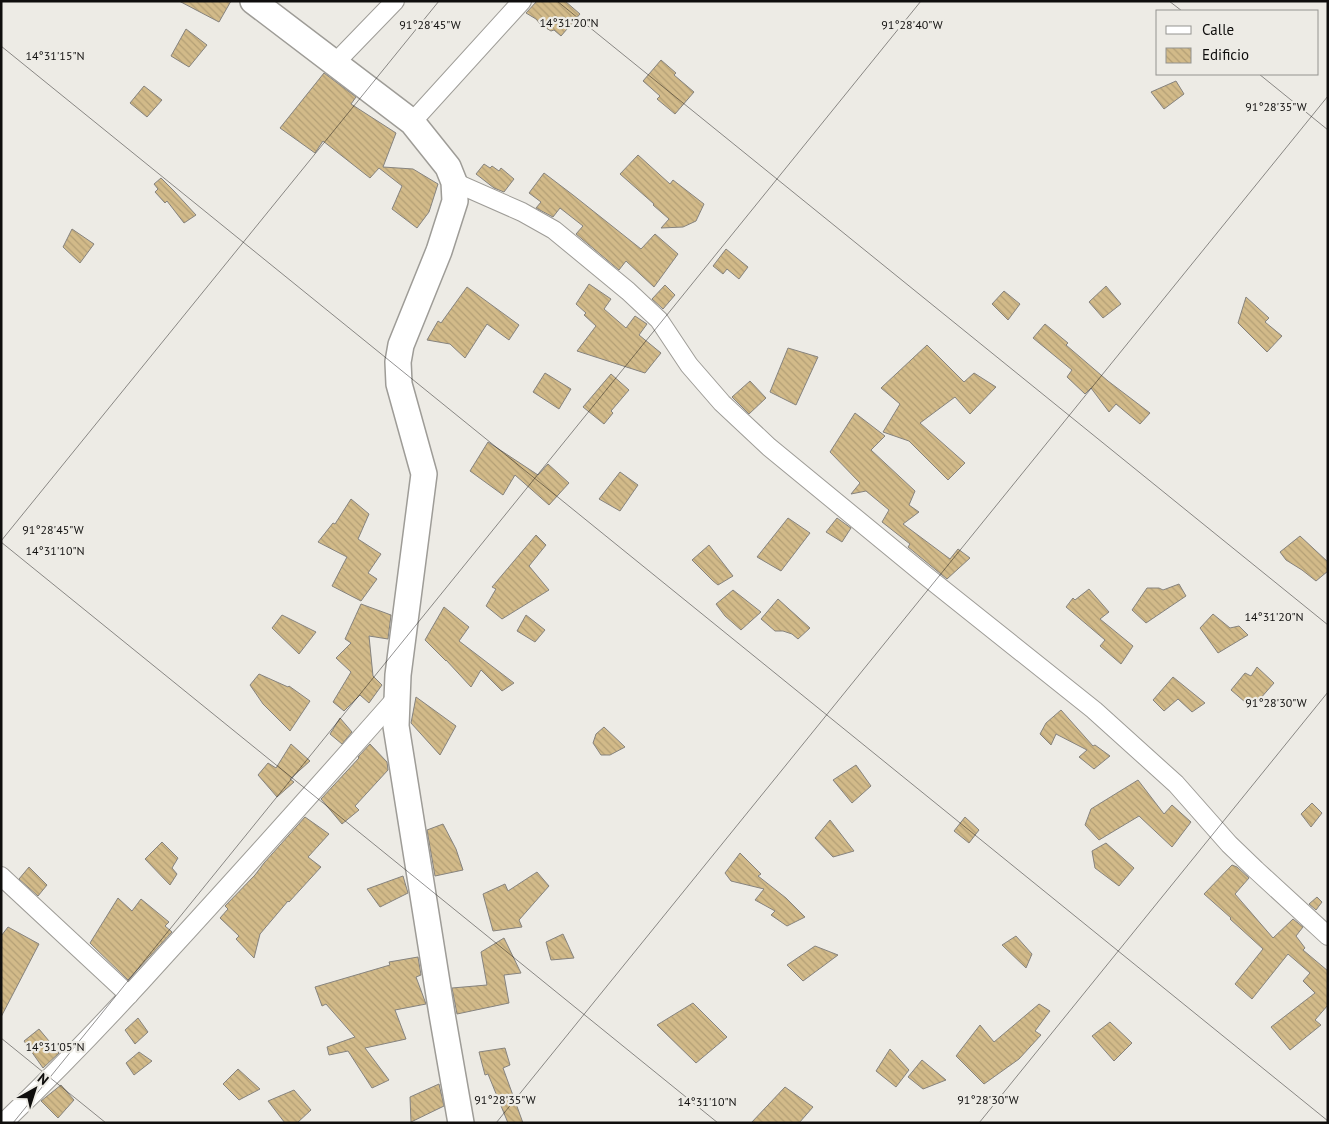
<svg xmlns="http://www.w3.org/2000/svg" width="1329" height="1124" font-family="'PT Sans',sans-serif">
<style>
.building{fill:url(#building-back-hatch);stroke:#86837e}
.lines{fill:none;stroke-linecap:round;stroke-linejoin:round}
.street-casing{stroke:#9e9c97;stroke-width:20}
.secondary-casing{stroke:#9e9c97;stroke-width:28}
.street{stroke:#fff;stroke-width:18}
.secondary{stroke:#fff;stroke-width:25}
.ticks{fill:none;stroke:#0f0e0d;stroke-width:1;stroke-opacity:0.45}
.ticks-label{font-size:12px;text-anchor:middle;fill:#0f0e0d;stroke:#edebe5;stroke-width:4.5;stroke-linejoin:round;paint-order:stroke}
</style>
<defs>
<pattern id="building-back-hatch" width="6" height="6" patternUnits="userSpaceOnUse" patternTransform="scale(1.25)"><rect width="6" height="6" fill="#d2ba89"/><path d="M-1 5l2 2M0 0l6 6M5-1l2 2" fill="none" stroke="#b39f75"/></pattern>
</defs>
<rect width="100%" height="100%" fill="#edebe5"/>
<g class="building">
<polygon points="179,1 231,1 219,22"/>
<polygon points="537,1 565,1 580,14 561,36 554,30 551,31 541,25 536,19 526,13"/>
<polygon points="186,29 207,45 189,67 171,56"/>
<polygon points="661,60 676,73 674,75 694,92 675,114 657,99 660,96 643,81"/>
<polygon points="324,73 356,97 351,104 396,133 383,167 413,169 438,184 429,212 417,228 392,209 402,186 379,168 370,178 323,141 315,153 280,128"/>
<polygon points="1176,81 1184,94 1164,109 1151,92"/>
<polygon points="144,86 162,100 147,117 130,103"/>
<polygon points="638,155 670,184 673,180 704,204 696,221 683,227 661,228 669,219 653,205 654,204 620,174"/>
<polygon points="484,164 490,168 492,166 499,171 501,168 514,179 504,192 494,188 476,174"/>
<polygon points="544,173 573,195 641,249 655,234 678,254 654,287 626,261 619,270 576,234 583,226 560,208 553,217 536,208 541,202 529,193"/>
<polygon points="161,178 174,191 196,215 184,223 167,201 165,203 155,192 158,189 154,184"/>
<polygon points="72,229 94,244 80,263 63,247"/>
<polygon points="726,249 748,267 739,279 727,269 723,274 713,266"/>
<polygon points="589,284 611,299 604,309 626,328 635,316 647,324 639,335 661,353 645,373 577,351 596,326 584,315 586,313 576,304"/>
<polygon points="665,285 675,295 663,309 652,299"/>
<polygon points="1106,286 1121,304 1103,318 1089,302"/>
<polygon points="467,287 519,325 509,340 487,324 465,358 450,344 427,340 438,321 441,323"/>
<polygon points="1004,291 1020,304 1008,320 992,304"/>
<polygon points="1246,297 1269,318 1265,322 1282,336 1267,352 1238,323"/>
<polygon points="1045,324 1068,343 1066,345 1108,381 1150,413 1140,424 1116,404 1109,412 1091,388 1085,394 1067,377 1072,370 1033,338"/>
<polygon points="927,345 964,382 974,373 996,387 970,414 955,397 920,423 965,463 948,480 909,441 883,432 900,404 881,388"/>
<polygon points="788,348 818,357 796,405 770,392"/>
<polygon points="545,373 571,389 559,409 533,392"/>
<polygon points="611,374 629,390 611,411 613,413 604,424 583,407"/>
<polygon points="750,381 766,398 749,414 732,397"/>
<polygon points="855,413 885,436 871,450 915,491 909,505 919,512 903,524 950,559 958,549 970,558 947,579 908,547 910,544 882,522 889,510 866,491 851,494 860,483 830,452"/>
<polygon points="488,442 538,475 548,464 569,483 549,505 515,475 503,495 470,471"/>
<polygon points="620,472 638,485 620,511 599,499"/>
<polygon points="351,499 369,514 358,539 381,554 368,573 377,579 361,601 332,586 347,557 318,542 333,523 335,524"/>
<polygon points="788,518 810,533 781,571 757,557"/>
<polygon points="837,518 851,528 842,542 826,532"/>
<polygon points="536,535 546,545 529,566 549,590 502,619 486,606 496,589 492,587"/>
<polygon points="1300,536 1328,562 1328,571 1316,581 1302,570 1286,560 1280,552"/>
<polygon points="709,545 733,576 718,585 713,581 692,560"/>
<polygon points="1179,584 1186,596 1146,623 1132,610 1147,588 1159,588 1163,590"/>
<polygon points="1089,589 1109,612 1100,619 1133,646 1121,664 1100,646 1105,640 1066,607 1073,598 1075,600"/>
<polygon points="733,590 761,612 741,630 725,616 716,604"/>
<polygon points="778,599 810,628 798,639 792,634 783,631 775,631 761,619"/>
<polygon points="361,604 391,615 388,639 369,636 373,676 382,685 369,703 360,695 344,711 333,702 351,672 336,658 351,643 345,639"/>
<polygon points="444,607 469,627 459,641 514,683 502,691 481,670 471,687 446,660 446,661 425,640"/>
<polygon points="1213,614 1230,628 1239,626 1248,635 1218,653 1200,628"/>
<polygon points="282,615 316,632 299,654 272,628"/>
<polygon points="526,615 545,630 535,642 517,631"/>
<polygon points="1257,667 1274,683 1252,708 1231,690 1245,673 1251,676"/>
<polygon points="259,674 288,687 289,686 310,701 290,731 263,704 250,685"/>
<polygon points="1173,677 1205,703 1192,712 1178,699 1164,711 1153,700"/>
<polygon points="416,697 456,726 440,755 411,723"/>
<polygon points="1061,710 1093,746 1095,745 1110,756 1094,769 1079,757 1087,750 1056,734 1051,745 1040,734 1046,723"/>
<polygon points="340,718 352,732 342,744 330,734"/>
<polygon points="604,727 625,747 610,755 601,755 593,743 596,734"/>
<polygon points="291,744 310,761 290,779 294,782 277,797 258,775 268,763 276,768"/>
<polygon points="370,744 387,762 388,770 355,806 359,810 342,824 321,799 359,758 358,757"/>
<polygon points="856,765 871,786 852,803 833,780"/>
<polygon points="1138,780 1164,814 1172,805 1191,822 1172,847 1139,816 1099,840 1085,825 1091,809"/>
<polygon points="1312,803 1322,813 1311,827 1301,814"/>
<polygon points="305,817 329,834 308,857 321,867 289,902 288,901 260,934 254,958 236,939 239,936 220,918 228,909 225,906 255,875 264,863"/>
<polygon points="965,817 979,830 969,843 954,831"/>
<polygon points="830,820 854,851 833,857 815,838"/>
<polygon points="443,824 456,849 463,870 435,876 427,830"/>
<polygon points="162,842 178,858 172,868 177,874 170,885 145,859"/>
<polygon points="1106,843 1134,868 1119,886 1095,868 1092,851"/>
<polygon points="740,853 761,874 758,876 786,898 805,917 787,926 771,915 775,911 755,900 764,889 731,881 725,873"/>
<polygon points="1232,865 1237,867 1249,878 1235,894 1273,938 1293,919 1303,927 1296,936 1305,948 1303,950 1328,971 1328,1005 1315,1020 1321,1025 1290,1050 1271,1027 1315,993 1303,981 1310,973 1288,954 1252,999 1235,984 1263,949 1230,919 1231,918 1204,894"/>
<polygon points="29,867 47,885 38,896 19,879"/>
<polygon points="537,872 549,886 519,920 522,927 493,931 483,894 505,884 508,891"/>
<polygon points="403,876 408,893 380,907 367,889"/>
<polygon points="1317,897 1322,902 1316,910 1309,904"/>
<polygon points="118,898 132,911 141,899 169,922 165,926 172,932 128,980 90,943"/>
<polygon points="8,927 39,944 1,1017 1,936"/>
<polygon points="563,934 574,958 551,960 546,942"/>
<polygon points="1016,936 1032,954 1026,968 1002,945"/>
<polygon points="504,938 521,973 504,975 509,1003 457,1014 452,988 487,985 481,952"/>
<polygon points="815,946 838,955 803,981 787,965"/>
<polygon points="418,957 421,975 416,977 426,1004 395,1010 406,1039 365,1048 389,1080 372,1088 348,1051 329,1055 327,1047 355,1037 326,1004 322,1006 315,987 390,965 389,962"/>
<polygon points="693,1003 727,1037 696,1063 657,1025"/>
<polygon points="1039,1004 1050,1011 1035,1031 1041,1035 1019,1059 984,1084 956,1056 980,1025 994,1042"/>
<polygon points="138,1018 148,1032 135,1044 125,1030"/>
<polygon points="1110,1022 1132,1043 1114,1061 1092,1036"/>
<polygon points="39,1029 59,1053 43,1068 24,1041"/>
<polygon points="505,1048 510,1065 503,1068 523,1123 508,1123 488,1074 485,1075 479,1052"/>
<polygon points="890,1049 909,1070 896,1087 876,1071"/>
<polygon points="139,1052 152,1061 134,1075 126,1063"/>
<polygon points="922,1060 946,1080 923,1089 908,1077"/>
<polygon points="238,1069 260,1089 239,1100 223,1084"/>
<polygon points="439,1084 444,1106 411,1122 410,1097"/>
<polygon points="61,1085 74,1100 58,1118 41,1101"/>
<polygon points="785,1087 813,1107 799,1123 751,1123"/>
<polygon points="294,1090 311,1110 297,1123 285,1123 268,1101"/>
</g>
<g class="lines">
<g class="street-casing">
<g id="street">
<polyline points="335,63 395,1"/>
<polyline points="412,122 522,1"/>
<polyline points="454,182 522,212 554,230 628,291 659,320 689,365 722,403 769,447 926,576 1094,710 1176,784 1229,844 1256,870 1328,936"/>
<polyline points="1,876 129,995"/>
<path d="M3 1123C61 1068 116 1010 169 951 246 867 322 782 397 697"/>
</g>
</g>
<g class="secondary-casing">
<polyline id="secondary" points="253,1 412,122 448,167 454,182 455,201 439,251 401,345 398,362 399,384 424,474 398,675 396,726 442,1014 461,1123"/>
</g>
<use href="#street" class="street"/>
<use href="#secondary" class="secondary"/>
</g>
<path class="ticks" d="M557 1 1328 625M1169 1 1182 11M1 46 1328 1121M1259 74 1328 130M1 541 439 1M1 542 718 1123M1 1038 106 1123M13 1123 921 1M496 1123 1328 96M979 1123 1328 692"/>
<g class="ticks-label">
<text x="569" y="27">14°31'20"N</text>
<text x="430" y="29">91°28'45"W</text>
<text x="912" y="29">91°28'40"W</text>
<text x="55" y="60">14°31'15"N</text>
<text x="1276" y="111">91°28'35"W</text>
<text x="53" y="534">91°28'45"W</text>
<text x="55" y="555">14°31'10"N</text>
<text x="1274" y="621">14°31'20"N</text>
<text x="1276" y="707">91°28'30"W</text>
<text x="55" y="1051">14°31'05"N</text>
<text x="505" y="1104">91°28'35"W</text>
<text x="988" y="1104">91°28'30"W</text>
<text x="707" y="1106">14°31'10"N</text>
</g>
<rect width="1329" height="1124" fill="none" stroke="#0f0e0d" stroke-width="5"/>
<rect x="1156" y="10" width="162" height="65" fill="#edebe5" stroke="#94938f"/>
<rect x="1166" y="26" width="25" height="8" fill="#ffffff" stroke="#94938f"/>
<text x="1202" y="35" font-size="15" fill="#0f0e0d">Calle</text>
<rect x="1166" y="48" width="25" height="15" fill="url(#building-back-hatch)" stroke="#94938f"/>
<text x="1202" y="60" font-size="15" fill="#0f0e0d">Edificio</text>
<g transform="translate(35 1089) rotate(39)" stroke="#edebe5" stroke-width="4" paint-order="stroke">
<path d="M0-4L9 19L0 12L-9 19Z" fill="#0f0e0d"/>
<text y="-8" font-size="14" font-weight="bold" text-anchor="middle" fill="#0f0e0d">N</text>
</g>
</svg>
